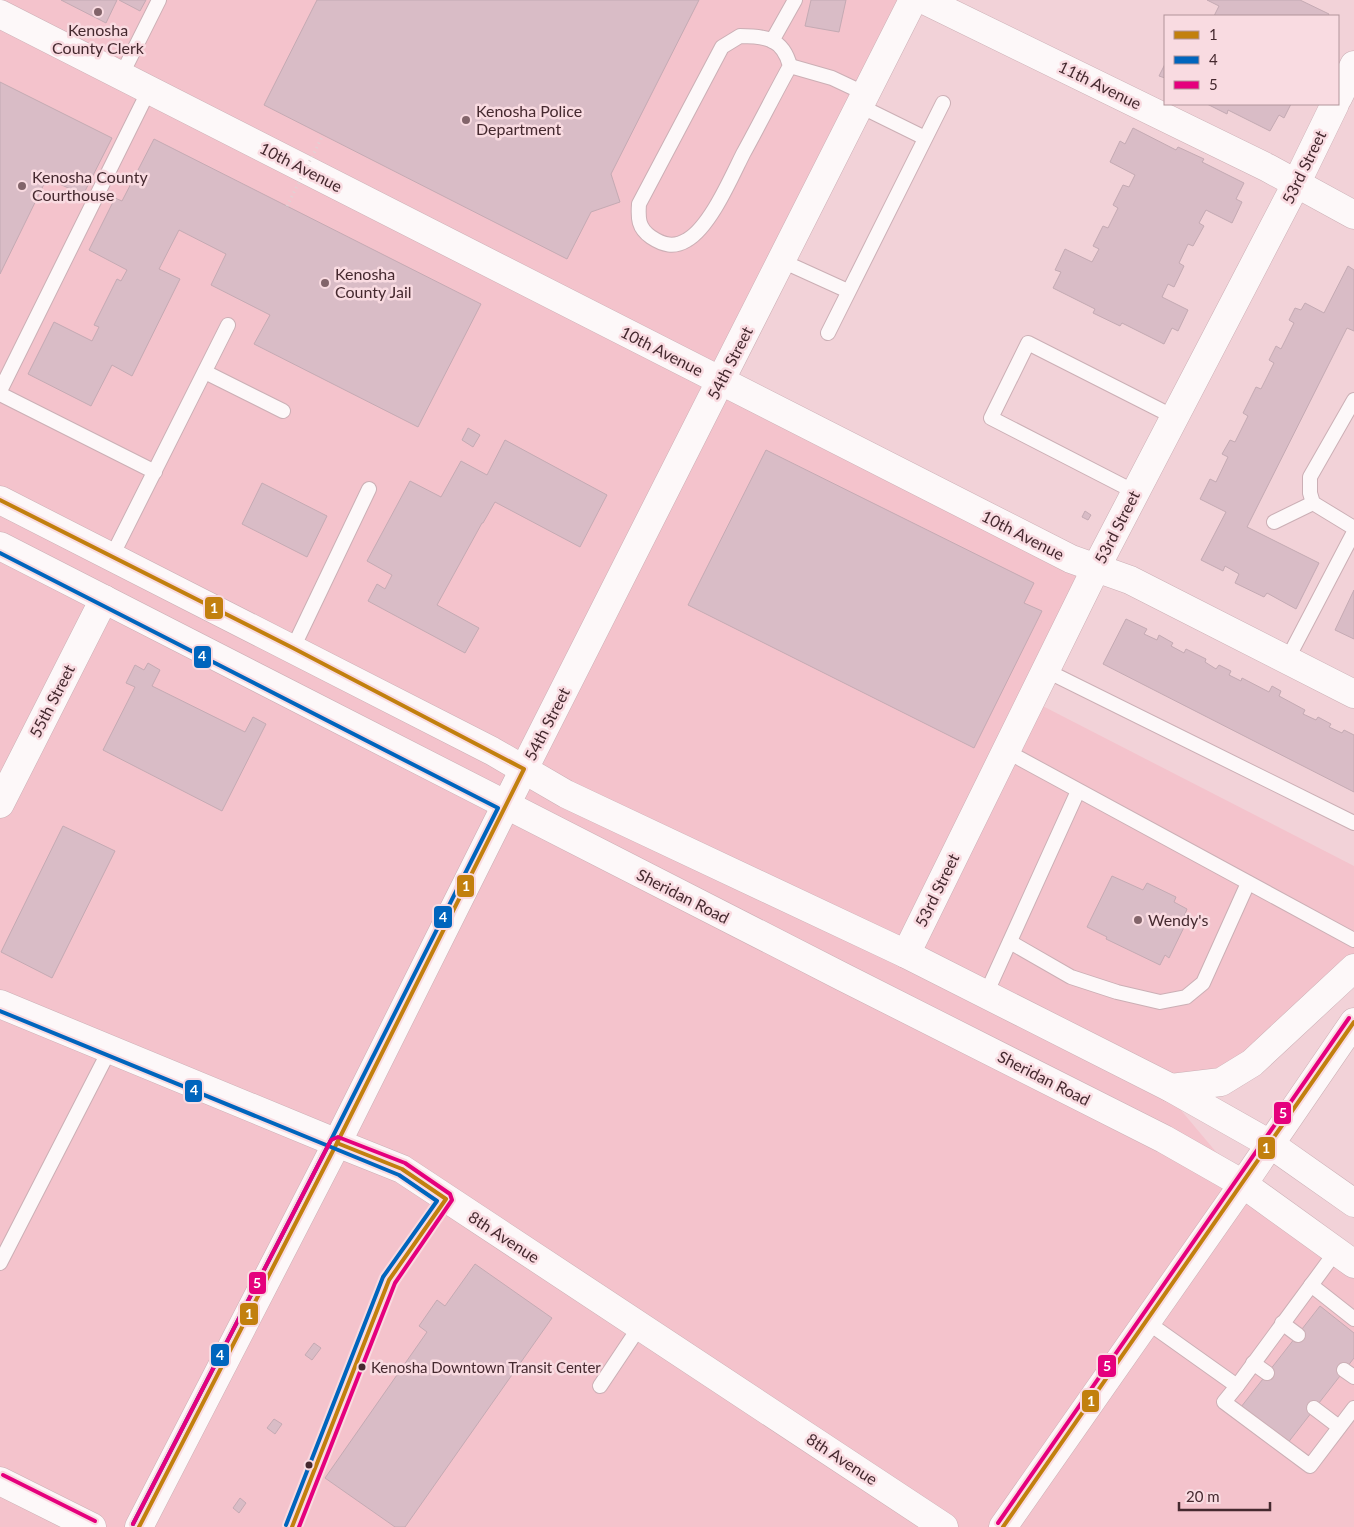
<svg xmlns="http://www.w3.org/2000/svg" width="1354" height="1527" font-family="Lato,sans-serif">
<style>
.built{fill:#f4c3cc}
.building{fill:#d9bcc6;stroke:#c4aab3}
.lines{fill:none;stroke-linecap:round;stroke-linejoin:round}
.service-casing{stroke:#cbafb5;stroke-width:16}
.minor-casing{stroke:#cbafb5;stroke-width:29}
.tertiary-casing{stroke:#cbafb5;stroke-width:29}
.primary-casing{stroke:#cbafb5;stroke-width:29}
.service{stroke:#fdf8f9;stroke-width:14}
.minor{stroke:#fdf8f9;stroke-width:28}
.tertiary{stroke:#fdf8f9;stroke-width:28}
.primary{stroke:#fdf8f9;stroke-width:28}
.path-bridge{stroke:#ded4d6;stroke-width:3;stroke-dasharray:1 4;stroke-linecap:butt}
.bus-1-casing{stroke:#f9dbe1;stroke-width:8}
.bus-2-casing{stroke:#f9dbe1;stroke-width:8}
.bus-3-casing{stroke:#f9dbe1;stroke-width:8}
.bus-1{stroke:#c2800e;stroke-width:4}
.bus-2{stroke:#0065bd;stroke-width:4}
.bus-3{stroke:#e5007d;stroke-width:4}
.poi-dot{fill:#82646a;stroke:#f9dbe1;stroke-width:2}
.bus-dot{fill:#45292f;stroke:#f9dbe1;stroke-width:2}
.labels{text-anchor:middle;stroke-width:5;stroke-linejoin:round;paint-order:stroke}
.bus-label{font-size:15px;fill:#45292f;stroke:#f9dbe1;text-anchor:start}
.poi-label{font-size:16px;fill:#45292f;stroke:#f9dbe1;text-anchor:start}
.street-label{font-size:16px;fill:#45292f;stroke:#f9dbe1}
.line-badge{stroke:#f9dbe1;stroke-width:2}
.badge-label{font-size:14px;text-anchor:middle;font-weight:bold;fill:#fff}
</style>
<rect width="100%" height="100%" fill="#f2d2d8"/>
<polygon class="built" points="0,0 913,0 721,381 1096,568 1031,700 1354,866 1354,968 1252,1063 1169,1096 1243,1184 1354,1268 1354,1527 0,1527"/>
<g class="building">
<polygon points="61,0 117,0 106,23"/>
<polygon points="119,0 146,0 140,11"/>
<polygon points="317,0 699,0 611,174 620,202 591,212 567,259 264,105"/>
<polygon points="811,0 846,0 839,32 805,26"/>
<polygon points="1207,0 1300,0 1329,14 1328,16 1214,16 1219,6"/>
<polygon points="1165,64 1165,78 1159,76"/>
<polygon points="0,82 112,138 83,195 47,178 0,274"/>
<polygon points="1207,104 1291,104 1284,118 1279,115 1270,131 1228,110 1227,114"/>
<polygon points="1133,128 1176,150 1178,147 1204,159 1202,162 1244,183 1236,199 1242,202 1232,223 1206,210 1199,223 1204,226 1193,246 1188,244 1179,263 1184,266 1174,287 1168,284 1162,297 1188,310 1178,331 1172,328 1164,344 1122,323 1120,326 1093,313 1095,309 1053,288 1061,272 1055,270 1065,249 1092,262 1099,249 1093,246 1103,226 1108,228 1118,208 1113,205 1123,185 1129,187 1135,175 1110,162 1120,141 1125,144"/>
<polygon points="154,139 481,304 418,427 254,344 270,315 211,285 226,254 179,230 159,269 180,279 132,376 112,365 91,406 28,374 54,322 92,341 99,327 94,325 117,279 121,281 127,270 89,250 115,198 122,201"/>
<polygon points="1348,266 1354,270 1354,331 1347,328 1247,527 1319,563 1296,609 1267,593 1264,597 1235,583 1239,574 1225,566 1223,571 1201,560 1226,512 1200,499 1210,479 1216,482 1228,457 1222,454 1230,440 1235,442 1248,416 1243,413 1256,387 1261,389 1274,363 1269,360 1276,346 1281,349 1294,323 1289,320 1295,308 1301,310 1305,303 1324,313"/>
<polygon points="468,428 480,435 473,447 462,440"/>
<polygon points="505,440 607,495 580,547 495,502 483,523 482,523 437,605 479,628 465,653 368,601 377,584 385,589 392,575 367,561 410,481 441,497 461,461 487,475"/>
<polygon points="766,450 1034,583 1024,603 1042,611 974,748 688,605"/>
<polygon points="262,483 327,516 307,557 242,524"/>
<polygon points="1085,511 1091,515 1088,520 1082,517"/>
<polygon points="1354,590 1354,639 1335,630"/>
<polygon points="1126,619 1147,629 1144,634 1157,640 1159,635 1173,643 1171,646 1184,653 1186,649 1206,659 1205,662 1216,669 1219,665 1231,671 1229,675 1241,681 1242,678 1269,692 1272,686 1281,691 1279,696 1305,710 1303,714 1316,720 1318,717 1331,724 1329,727 1342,733 1344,730 1354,735 1354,792 1103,664"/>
<polygon points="148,663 160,670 152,686 245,732 253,717 266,724 222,811 103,750 135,687 126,683 135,665 144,670"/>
<polygon points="63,826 115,851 52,978 1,952"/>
<polygon points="1112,876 1143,890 1147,883 1176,897 1174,902 1187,909 1183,919 1187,921 1169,958 1165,955 1160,965 1106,939 1107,937 1087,927"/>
<polygon points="475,1264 552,1318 405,1527 395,1527 325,1478 427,1332 419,1326 437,1300 445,1306"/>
<polygon points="1320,1306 1354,1333 1354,1358 1287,1444 1241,1407"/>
<polygon points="314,1343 321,1348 312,1360 305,1355"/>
<polygon points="274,1419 282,1424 275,1434 267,1428"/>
<polygon points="240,1498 246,1503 239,1513 233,1508"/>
</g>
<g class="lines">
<g class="service-casing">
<g id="service">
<path d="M740 36C765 36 783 38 790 66 774 95 759 125 743 154 731 178 710 227 687 240 674 248 663 245 651 237 638 228 638 218 639 204L722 47Z"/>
<polyline points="772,41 795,0"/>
<polyline points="790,66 832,78 866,94"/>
<polyline points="121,76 159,0"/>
<polyline points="860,106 925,138"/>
<polyline points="782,261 848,291"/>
<polyline points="828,333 943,103"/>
<polyline points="205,372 283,411"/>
<polyline points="0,391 149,90"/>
<polyline points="0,394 155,472"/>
<polyline points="1354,400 1310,477 1310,493 1313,503 1354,528"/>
<polyline points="1135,492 991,418 1028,343 1174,417"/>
<polyline points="1274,522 1313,503"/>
<polyline points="112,556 228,325"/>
<polyline points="293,648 369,489"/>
<polyline points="1287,660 1354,532"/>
<polyline points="1045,670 1354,823"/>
<polyline points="1006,751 1354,940"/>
<polyline points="1010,942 1071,977 1117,992 1160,1002 1186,997 1203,983 1248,883"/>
<polyline points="986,994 1078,791"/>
<polyline points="0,1263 110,1049"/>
<polyline points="1311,1285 1354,1319"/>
<polyline points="1147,1322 1237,1386 1337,1250"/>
<polyline points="1282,1323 1298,1335"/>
<polyline points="1253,1363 1267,1373"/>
<polyline points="1344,1370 1354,1377"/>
<polyline points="600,1386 640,1326"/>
<polyline points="1237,1386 1224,1402 1310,1466 1354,1408"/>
<polyline points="1314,1408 1339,1427"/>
<polyline points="292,1527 389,1280 446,1199"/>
</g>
</g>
<g class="minor-casing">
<g id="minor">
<polyline points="924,0 1268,168 1354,215"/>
<polyline points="0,14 1071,559 1130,580 1354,694"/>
<polyline points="1338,98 1354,65"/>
<polyline points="524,769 913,0"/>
<polyline points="0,804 104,599"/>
<polyline points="906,954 1096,568 1296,184 1335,104"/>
<polyline points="0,1004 337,1143 402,1169 944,1527"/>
<polyline points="0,1481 92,1527"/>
</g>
</g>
<g class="tertiary-casing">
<g id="tertiary">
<polyline points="139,1527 337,1143 524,769"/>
<polyline points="1003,1527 1243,1184"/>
</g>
</g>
<g class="primary-casing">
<g id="primary">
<polyline points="0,500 492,751 566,794 906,954 1171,1088 1270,1144 1354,1203"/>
<polyline points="0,546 843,977 1164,1139 1243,1184 1354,1264"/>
<polyline points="1171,1088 1221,1082 1252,1063 1354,968"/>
<polyline points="1243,1184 1354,1022"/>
</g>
</g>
<use href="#service" class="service"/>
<use href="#minor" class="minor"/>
<use href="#tertiary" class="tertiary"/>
<use href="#primary" class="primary"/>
<polyline class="path-bridge" points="287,206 323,135"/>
<g class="bus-1-casing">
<g id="bus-1">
<polyline points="0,500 293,648 524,769 337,1143 139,1527"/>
<polyline points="292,1527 389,1280 446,1199 402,1169 337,1143"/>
<polyline points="1003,1527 1354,1022"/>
</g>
</g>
<g class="bus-2-casing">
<g id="bus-2">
<polyline points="0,553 498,808 331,1140 133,1524"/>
<polyline points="0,1011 399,1175 437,1201 383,1277 286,1525"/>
</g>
</g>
<g class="bus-3-casing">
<g id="bus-3">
<polyline points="3,1475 95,1521"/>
<polyline points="998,1523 1349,1018"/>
<polyline points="133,1524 331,1140 338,1137 405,1163 450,1194 452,1200 395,1283 299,1527"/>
</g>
</g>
<use href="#bus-1" class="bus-1"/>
<use href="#bus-2" class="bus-2"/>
<use href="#bus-3" class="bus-3"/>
</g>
<g class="poi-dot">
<circle cx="98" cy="12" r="5"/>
<circle cx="466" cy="120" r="5"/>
<circle cx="22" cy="186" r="5"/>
<circle cx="325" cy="283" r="5"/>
<circle cx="1138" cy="920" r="5"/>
</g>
<g class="bus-dot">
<circle cx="362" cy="1367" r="4.5"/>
<circle cx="309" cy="1465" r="4.5"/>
</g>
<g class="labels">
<g class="bus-label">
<text x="371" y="1373">Kenosha Downtown Transit Center</text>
</g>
<g class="poi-label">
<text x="98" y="36" text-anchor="middle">Kenosha<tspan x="98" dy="18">County Clerk</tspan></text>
<text x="476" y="117">Kenosha Police<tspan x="476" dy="18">Department</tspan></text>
<text x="32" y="183">Kenosha County<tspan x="32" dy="18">Courthouse</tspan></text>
<text x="335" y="280">Kenosha<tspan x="335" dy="18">County Jail</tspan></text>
<text x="1148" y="926">Wendy's</text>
</g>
<g class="street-label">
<text transform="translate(1100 85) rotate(26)" y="6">11th Avenue</text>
<text transform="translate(301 167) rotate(27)" y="6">10th Avenue</text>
<text transform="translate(1304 167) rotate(-64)" y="6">53rd Street</text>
<text transform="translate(662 351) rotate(27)" y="6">10th Avenue</text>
<text transform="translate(730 363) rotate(-63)" y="6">54th Street</text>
<text transform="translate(1117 527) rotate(-63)" y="6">53rd Street</text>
<text transform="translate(1023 535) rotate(27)" y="6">10th Avenue</text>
<text transform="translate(52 701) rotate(-63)" y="6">55th Street</text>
<text transform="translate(547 724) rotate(-63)" y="6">54th Street</text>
<text transform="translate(937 890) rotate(-64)" y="6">53rd Street</text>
<text transform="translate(683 896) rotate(27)" y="6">Sheridan Road</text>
<text transform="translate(1044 1078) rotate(27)" y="6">Sheridan Road</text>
<text transform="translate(504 1237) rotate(33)" y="6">8th Avenue</text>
<text transform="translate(842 1459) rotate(33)" y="6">8th Avenue</text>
</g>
</g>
<g class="line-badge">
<rect x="204" y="596" width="20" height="24" rx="5" fill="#c2800e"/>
<rect x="193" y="645" width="19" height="24" rx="5" fill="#0065bd"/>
<rect x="456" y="874" width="19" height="24" rx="5" fill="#c2800e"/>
<rect x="433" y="905" width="20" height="24" rx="5" fill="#0065bd"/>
<rect x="184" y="1079" width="19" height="24" rx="5" fill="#0065bd"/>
<rect x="1273" y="1101" width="19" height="24" rx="5" fill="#e5007d"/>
<rect x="1257" y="1136" width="19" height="24" rx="5" fill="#c2800e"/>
<rect x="248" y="1271" width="19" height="24" rx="5" fill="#e5007d"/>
<rect x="239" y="1302" width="20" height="24" rx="5" fill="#c2800e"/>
<rect x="210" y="1343" width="20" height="24" rx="5" fill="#0065bd"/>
<rect x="1097" y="1354" width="20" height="24" rx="5" fill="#e5007d"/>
<rect x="1081" y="1389" width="19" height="24" rx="5" fill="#c2800e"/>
</g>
<g class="badge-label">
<text x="214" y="613">1</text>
<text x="202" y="661">4</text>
<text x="466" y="891">1</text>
<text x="443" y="922">4</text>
<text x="194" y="1095">4</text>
<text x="1283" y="1118">5</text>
<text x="1266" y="1153">1</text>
<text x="257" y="1288">5</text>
<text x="249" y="1319">1</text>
<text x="220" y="1360">4</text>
<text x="1107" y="1371">5</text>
<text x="1091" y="1406">1</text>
</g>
<rect x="1164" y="15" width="175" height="90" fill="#f9dbe1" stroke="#b1949a"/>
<rect x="1174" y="31" width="25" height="8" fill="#c2800e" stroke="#b1949a"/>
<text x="1209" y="40" font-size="15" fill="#45292f">1</text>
<rect x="1174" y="56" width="25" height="8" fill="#0065bd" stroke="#b1949a"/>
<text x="1209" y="65" font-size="15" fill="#45292f">4</text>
<rect x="1174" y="81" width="25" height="8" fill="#e5007d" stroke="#b1949a"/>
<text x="1209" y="90" font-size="15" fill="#45292f">5</text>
<path d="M1179 1502v8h91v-8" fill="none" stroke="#45292f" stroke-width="2.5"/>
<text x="1186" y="1502" font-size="15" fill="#45292f" stroke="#f9dbe1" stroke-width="4" paint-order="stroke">20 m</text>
</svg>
